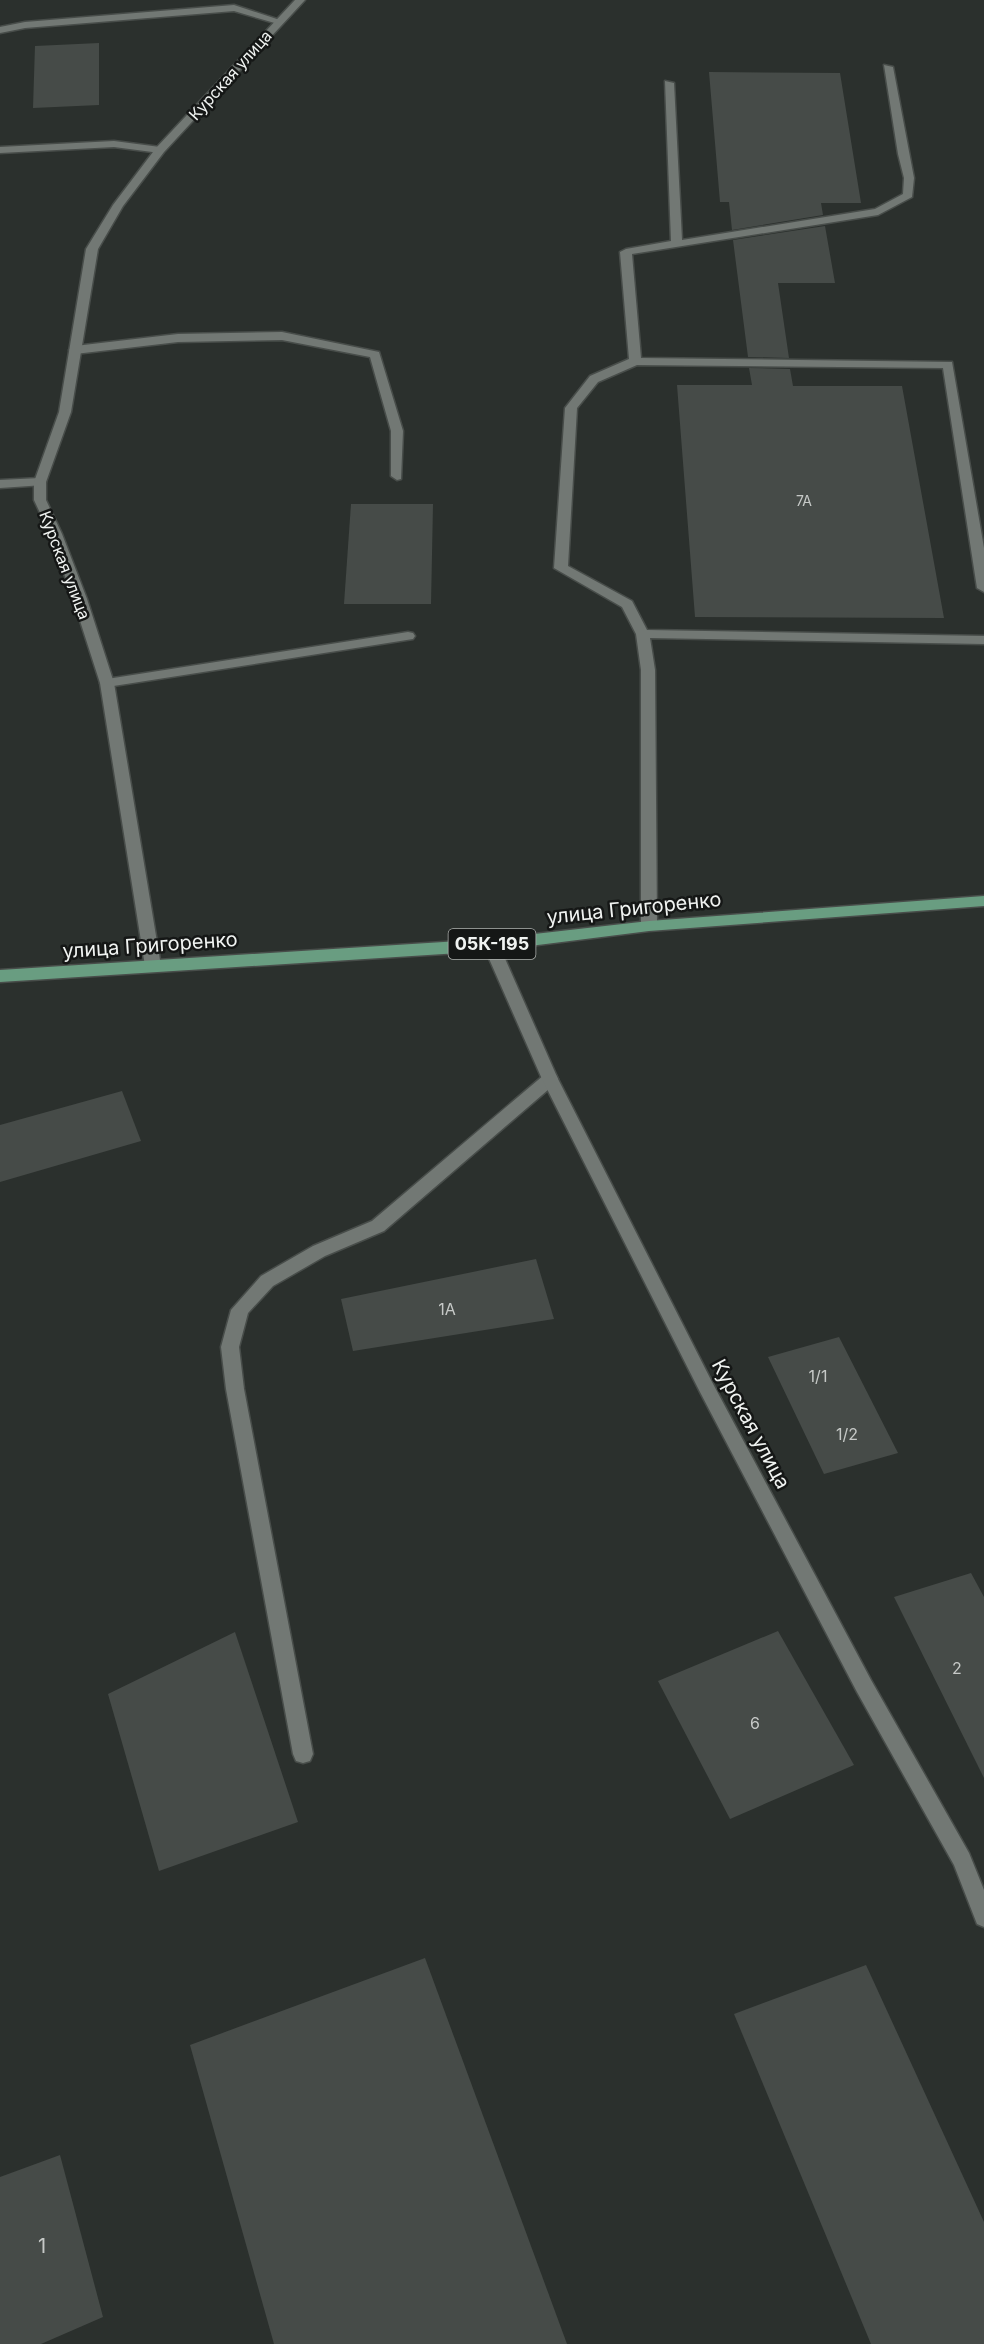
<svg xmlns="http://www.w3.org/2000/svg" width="984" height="2344" font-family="Inter,sans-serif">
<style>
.building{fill:#464b48}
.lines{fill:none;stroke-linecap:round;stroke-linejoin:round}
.service-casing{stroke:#484d4a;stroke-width:3}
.minor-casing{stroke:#484d4a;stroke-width:3}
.tertiary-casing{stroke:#484d4a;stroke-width:3}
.primary-casing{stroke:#484d4a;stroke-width:3}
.service{fill:#727874;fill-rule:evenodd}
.minor{fill:#727874;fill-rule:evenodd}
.tertiary{fill:#727874;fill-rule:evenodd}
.primary{fill:#699d81;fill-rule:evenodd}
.labels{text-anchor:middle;stroke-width:5;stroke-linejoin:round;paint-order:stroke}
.far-number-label{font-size:14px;fill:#c6c9c7}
.far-street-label{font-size:16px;fill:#f0f3f1;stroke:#151716}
.number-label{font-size:16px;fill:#c6c9c7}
.shield{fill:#151716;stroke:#aeb1af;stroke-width:1.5}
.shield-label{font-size:18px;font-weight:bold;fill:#f0f3f1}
.street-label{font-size:20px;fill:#f0f3f1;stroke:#151716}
.near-number-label{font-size:20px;fill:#c6c9c7}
</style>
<rect width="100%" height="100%" fill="#2b302d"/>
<g class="building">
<polygon points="99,43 99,105 33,108 35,46"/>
<polygon points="709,72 840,73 861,203 821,203 823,215 732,230 729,202 720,202"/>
<polygon points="825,226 835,283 778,283 789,358 748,357 733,240"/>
<polygon points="749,368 790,369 793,386 902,386 944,618 695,617 677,385 752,385"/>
<polygon points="351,504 433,504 431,604 344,604"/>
<polygon points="122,1091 141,1141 0,1182 0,1125"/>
<polygon points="536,1259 554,1319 353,1351 341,1299"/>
<polygon points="839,1337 898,1453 824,1474 768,1357"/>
<polygon points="971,1573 984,1597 984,1778 894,1597"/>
<polygon points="778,1631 854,1765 730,1819 658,1681"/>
<polygon points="235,1632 298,1822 159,1871 108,1694"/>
<polygon points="425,1958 567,2344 274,2344 190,2045"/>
<polygon points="866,1965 984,2222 984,2344 871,2344 734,2014"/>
<polygon points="60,2155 103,2317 41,2344 0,2344 0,2177"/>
</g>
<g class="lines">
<g class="service-casing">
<g id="service">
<polygon points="234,5 283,21 278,24 234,11 25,28 0,33 0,27 25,22"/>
<polygon points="884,65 893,67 914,178 912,197 878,215 632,254 641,358 952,362 984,548 984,592 977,588 943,368 637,365 598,382 577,408 568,566 632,601 647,630 984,636 984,644 650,638 655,670 657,926 654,930 644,930 641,926 641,670 636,634 622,607 554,568 565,408 590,376 629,359 620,252 626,249 671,241 665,81 674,83 682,240 875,209 903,194 904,178 898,154"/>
<polygon points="282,332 379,352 403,431 401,479 397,480 391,476 391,431 370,357 282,340 178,342 75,354 69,350 75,346 178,334"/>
<polygon points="40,478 44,479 46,482 44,485 0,488 0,480"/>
<polygon points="408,632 413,633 415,636 413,639 107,687 100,683 107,679"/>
<polygon points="550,1073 556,1075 558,1079 556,1083 384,1231 325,1256 273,1286 248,1313 239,1347 244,1389 313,1754 310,1761 303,1763 296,1761 293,1754 226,1389 221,1347 231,1310 261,1276 313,1246 372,1221 544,1075"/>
</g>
</g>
<g class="minor-casing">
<g id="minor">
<polygon points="114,141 160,147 165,150 160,153 114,147 0,153 0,147"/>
<polygon points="491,939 496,941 499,945 558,1079 712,1382 871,1680 969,1853 984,1890 984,1927 977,1924 954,1865 857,1692 700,1392 542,1079 483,945 486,941"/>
</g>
</g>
<g class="tertiary-casing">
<polygon id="tertiary" points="295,0 305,0 164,152 123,206 98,249 71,412 46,482 46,500 62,534 87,599 114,683 161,966 158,970 148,970 145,966 100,683 73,599 50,534 34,500 34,482 59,412 86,249 113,205 156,148"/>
</g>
<g class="primary-casing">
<polygon id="primary" points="984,896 984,906 649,931 491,951 0,982 0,970 491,939 649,921"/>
</g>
<use href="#service" class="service"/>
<use href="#minor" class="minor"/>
<use href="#tertiary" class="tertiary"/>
<use href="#primary" class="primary"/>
</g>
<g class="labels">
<g class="far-number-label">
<text x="804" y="506">7А</text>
</g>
<g class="far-street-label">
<text transform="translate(230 75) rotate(-48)" y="6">Курская улица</text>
<text transform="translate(65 565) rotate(69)" y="6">Курская улица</text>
</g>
<g class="number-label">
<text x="447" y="1315">1А</text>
<text x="818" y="1382">1/1</text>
<text x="847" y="1440">1/2</text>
<text x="957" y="1674">2</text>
<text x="755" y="1729">6</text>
</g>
<rect class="shield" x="448.5" y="929" width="87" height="30" rx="4.5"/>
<g class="shield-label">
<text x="492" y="950">05К-195</text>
</g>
<g class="street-label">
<text transform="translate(634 908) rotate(-6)" y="7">улица Григоренко</text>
<text transform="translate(150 945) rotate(-4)" y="7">улица Григоренко</text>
<text transform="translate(751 1424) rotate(62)" y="7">Курская улица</text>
</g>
<g class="near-number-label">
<text x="42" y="2253">1</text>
</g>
</g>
</svg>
